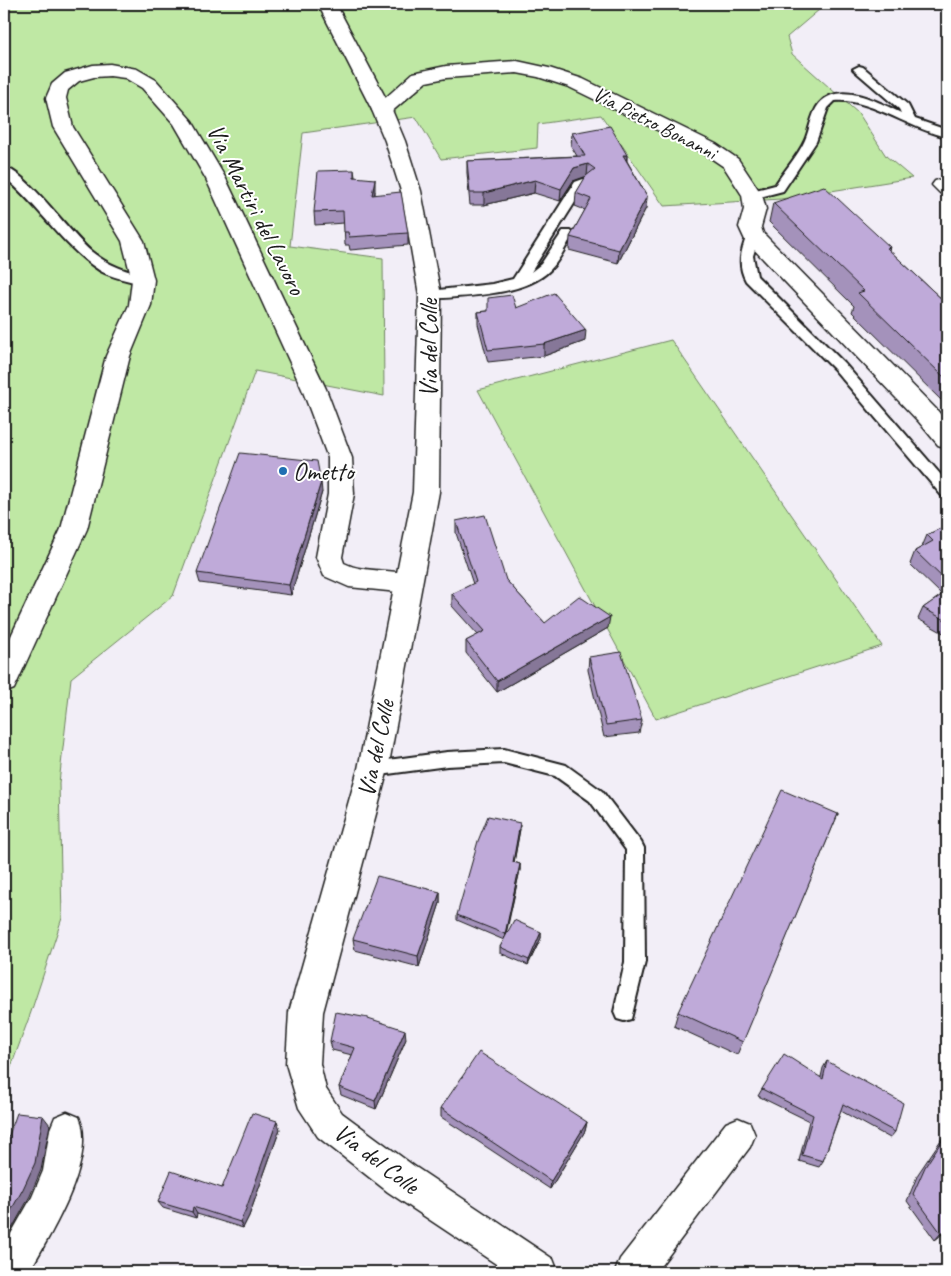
<svg xmlns="http://www.w3.org/2000/svg" width="951" height="1276" font-family="Caveat,sans-serif">
<style>
.green{fill:#bfe8a4;stroke:#6e8260}
.lines{fill:none;stroke-linecap:round;stroke-linejoin:round}
.lane-casing{stroke:#1c1c1c;stroke-width:4}
.street-casing{stroke:#1c1c1c;stroke-width:3}
.secondary-casing{stroke:#1c1c1c;stroke-width:3}
.lane{fill:#fff;fill-rule:evenodd}
.street{fill:#fff;fill-rule:evenodd}
.secondary{fill:#fff;fill-rule:evenodd}
.wall{fill:#a492bb;stroke:#1c1c1c}
.shaded-wall{fill:#867798;stroke:#1c1c1c}
.building{fill:#bfaad9;stroke:#1c1c1c}
.poi-dot{fill:#1f6fb2;stroke:#fff;stroke-width:2}
.labels{text-anchor:middle;stroke-width:4;stroke-linejoin:round;paint-order:stroke}
.far-street-label{font-size:21px;fill:#1c1c1c;stroke:#fff}
.street-label{font-size:25px;fill:#1c1c1c;stroke:#fff}
.poi-label{font-size:25px;fill:#1c1c1c;stroke:#fff;text-anchor:start}
</style>
<rect width="100%" height="100%" fill="#f2eef7"/>
<filter id="ink" filterUnits="userSpaceOnUse"><feTurbulence type="fractalNoise" baseFrequency=".02" numOctaves="2"/><feDisplacementMap in="SourceGraphic" scale="10" xChannelSelector="R" yChannelSelector="G"/><feConvolveMatrix kernelMatrix="1 2 1 2 8 2 1 2 1" color-interpolation-filters="sRGB"/></filter>
<g filter="url(#ink)">
<g class="green">
<polygon points="4,4 826,4 787,37 792,54 859,114 886,156 912,178 781,199 664,206 601,115 538,124 537,148 441,159 416,117 303,133 290,246 383,258 384,396 255,371 173,596 71,678 59,783 62,918 31,1012 4,1086"/>
<polygon points="671,340 882,646 656,719 478,390"/>
</g>
<g class="lines">
<g class="lane-casing">
<g id="lane">
<path d="M859 66 863 67 908 105 915 119 947 130V137C911 130 870 98 835 101L828 108 816 142 783 191 752 199 748 198 746 195 748 192 775 185C784 171 798 156 805 140 810 129 811 114 819 104 839 80 879 102 901 113L899 109 855 71 853 69Z"/>
<path d="M4 167C28 173 70 234 92 252 109 266 127 271 148 277L150 280 148 283 143 284C129 281 110 277 99 270 62 246 38 204 4 177Z"/>
<path d="M586 178 592 182 584 188 531 272 541 264 563 231H571L573 234C566 246 560 260 550 270 525 296 464 296 430 299L425 298 423 295 430 291 492 284 513 279 575 182Z"/>
<path d="M753 231 759 235 753 256 757 276 844 363 947 482V497L942 496 834 369 746 281C737 265 741 251 747 235Z"/>
<polygon points="504,749 566,765 602,791 641,842 644,848 645,962 631,1019 624,1021 617,1019 614,1012 625,962 626,850 590,801 555,776 504,763 447,766 373,776 367,774 364,769 367,764 373,762 447,752"/>
</g>
</g>
<g class="street-casing">
<g id="street">
<polygon points="517,61 549,68 583,79 716,144 738,159 762,195 766,209 761,227 763,233 937,410 947,423 947,448 938,445 919,422 745,240 739,227 744,209 742,195 724,167 702,152 569,87 538,77 517,73 446,78 426,82 389,114 382,116 375,114 372,110 413,73 446,66"/>
<path d="M110 64 137 69 156 80 192 121 226 179 326 389 352 458 354 494 342 557 344 563C366 574 394 568 417 576L421 583 417 590 408 593 349 587 324 576 316 557 328 494V458L302 389 206 179 174 124 142 88 125 78 110 76 94 77 79 81 68 90 66 98 73 127 144 241 154 280 151 305 130 356 87 529 14 689 4 693V651L61 529 106 356 129 305 132 280 122 241 53 127 46 98 52 84 65 73 93 65Z"/>
<polygon points="942,179 947,180 947,195 940,193 932,185 935,181"/>
<path d="M67 1112 79 1117C97 1160 51 1234 29 1272H4V1246L32 1197 43 1171 50 1129 55 1117Z"/>
<polygon points="738,1118 750,1123 755,1135 750,1147 656,1272 615,1272 620,1259 726,1123"/>
</g>
</g>
<g class="secondary-casing">
<polygon id="secondary" points="318,4 336,4 392,110 405,141 421,191 441,295 439,492 388,769 323,1012 320,1064 326,1089 342,1113 414,1166 553,1259 558,1272 508,1272 388,1192 318,1137 299,1108 286,1064 289,1012 358,769 413,492 419,295 401,191 385,141 372,110"/>
</g>
<use href="#lane" class="lane"/>
<use href="#street" class="street"/>
<use href="#secondary" class="secondary"/>
</g>
<g class="wall">
<polygon points="572,133 627,155 627,161 647,196 646,208 618,263 569,250 570,237 585,210 575,206 576,193 586,177 573,181 560,201 534,193 484,205 470,205 467,173 467,161 577,156 571,146"/>
<polygon points="354,170 355,177 375,191 375,195 408,233 408,245 350,250 349,245 345,245 344,223 315,225 314,212"/>
<polygon points="773,203 890,247 889,250 947,304 947,406 852,312 854,306 769,222"/>
<polygon points="516,308 585,341 544,356 488,362 478,324 478,312"/>
<polygon points="322,492 291,595 200,583 197,573"/>
<polygon points="456,521 506,580 545,623 608,628 497,692 466,653 466,641 478,635 452,606 452,594 473,584 456,533"/>
<polygon points="947,525 947,635 918,619 923,608 942,595 910,564 915,551 922,547 927,535"/>
<polygon points="589,657 642,720 639,733 604,737 588,670"/>
<polygon points="838,814 737,1055 674,1026 678,1012"/>
<polygon points="520,829 514,862 520,864 520,870 505,939 541,932 541,938 528,965 500,953 500,947 504,940 457,920 457,915"/>
<polygon points="440,892 440,903 419,967 355,950 353,939"/>
<polygon points="406,1039 376,1109 341,1095 339,1087 352,1055 332,1050 330,1041"/>
<polygon points="827,1061 895,1132 890,1138 841,1111 823,1161 819,1167 799,1161 809,1121 758,1096 762,1089 821,1077 823,1068"/>
<polygon points="441,1108 587,1122 585,1131 550,1189 441,1117"/>
<polygon points="280,1129 249,1216 243,1228 197,1214 196,1218 163,1208 158,1202 222,1188"/>
<polygon points="947,1131 947,1230 935,1240 907,1201 918,1174"/>
</g>
<g class="shaded-wall">
<polygon points="623,155 627,155 626,167"/>
<polygon points="588,164 587,176 573,181 560,201 561,189 574,168"/>
<polygon points="375,179 375,191 373,208 372,195"/>
<polygon points="535,180 534,193 484,205 484,193"/>
<polygon points="647,196 646,208 618,263 619,250"/>
<polygon points="586,330 585,341 544,356 544,344"/>
<polygon points="321,482 322,492 291,595 289,585"/>
<polygon points="947,585 947,593 943,596"/>
<polygon points="610,617 608,628 497,692 497,681"/>
<polygon points="520,823 520,829 513,868 513,862"/>
<polygon points="520,864 520,870 504,940 505,934"/>
<polygon points="440,892 440,903 419,967 418,956"/>
<polygon points="541,932 541,938 528,965 529,960"/>
<polygon points="405,1030 406,1039 376,1109 375,1101"/>
<polygon points="43,1116 50,1125 41,1170 30,1196 4,1243 4,1223"/>
<polygon points="277,1121 280,1129 249,1216 243,1228 240,1222"/>
<polygon points="587,1122 585,1131 550,1189 551,1181"/>
<polygon points="193,1207 197,1214 196,1218 192,1212"/>
<polygon points="947,1229 947,1230 935,1240 941,1233"/>
</g>
<g class="building">
<polygon points="610,126 627,155 623,155 647,196 619,250 570,237 591,199 576,193 586,176 595,169 588,164 574,168 561,189 535,180 484,193 470,193 467,161 585,156 572,133"/>
<polygon points="354,170 354,177 375,179 372,195 401,192 408,233 349,237 348,232 344,232 343,211 314,212 318,171"/>
<polygon points="824,186 890,247 887,248 947,304 947,380 858,293 864,291 773,203"/>
<polygon points="554,293 586,330 544,344 488,350 478,312 488,311 488,298 512,295 516,308"/>
<polygon points="240,453 317,461 321,482 289,585 197,573"/>
<polygon points="485,515 506,580 545,623 579,596 610,617 497,681 466,641 485,631 452,594 476,582 456,521"/>
<polygon points="947,525 947,582 915,551 933,541 927,535"/>
<polygon points="947,591 947,621 923,608"/>
<polygon points="621,652 642,720 606,725 589,657"/>
<polygon points="782,790 838,814 743,1042 678,1012"/>
<polygon points="488,816 520,823 513,862 520,864 505,934 457,915 478,841"/>
<polygon points="377,876 440,892 418,956 353,939"/>
<polygon points="514,920 541,932 529,960 500,947"/>
<polygon points="336,1012 368,1018 405,1030 375,1101 339,1087 355,1048 330,1041"/>
<polygon points="479,1052 587,1122 551,1181 441,1108"/>
<polygon points="784,1054 823,1079 827,1061 903,1103 895,1132 843,1104 823,1161 802,1155 813,1115 762,1089"/>
<polygon points="17,1113 43,1116 35,1163 23,1189 4,1223 4,1149"/>
<polygon points="252,1113 277,1121 246,1209 240,1222 193,1207 192,1212 158,1202 171,1171 222,1188"/>
<polygon points="947,1133 947,1229 941,1233 913,1194 925,1167"/>
</g>
</g>
<circle class="poi-dot" cx="283" cy="471" r="5"/>
<g class="labels">
<g class="far-street-label">
<text transform="translate(655 123) rotate(27)" y="7">Via Pietro Bonanni</text>
</g>
<g class="street-label">
<text transform="translate(257 209) rotate(63)" y="9">Via Martiri del Lavoro</text>
<text transform="translate(428 348) rotate(-90)" y="9">Via del Colle</text>
<text transform="translate(375 748) rotate(-78)" y="9">Via del Colle</text>
<text transform="translate(377 1158) rotate(37)" y="9">Via del Colle</text>
</g>
<g class="poi-label">
<text x="293" y="480">Ometto</text>
</g>
</g>
<rect width="951" height="1276" fill="none" stroke="#fff" stroke-width="20"/>
<rect x="10" y="10" width="931" height="1256" fill="none" stroke="#1c1c1c" stroke-width="2" filter="url(#ink)"/>
</svg>
